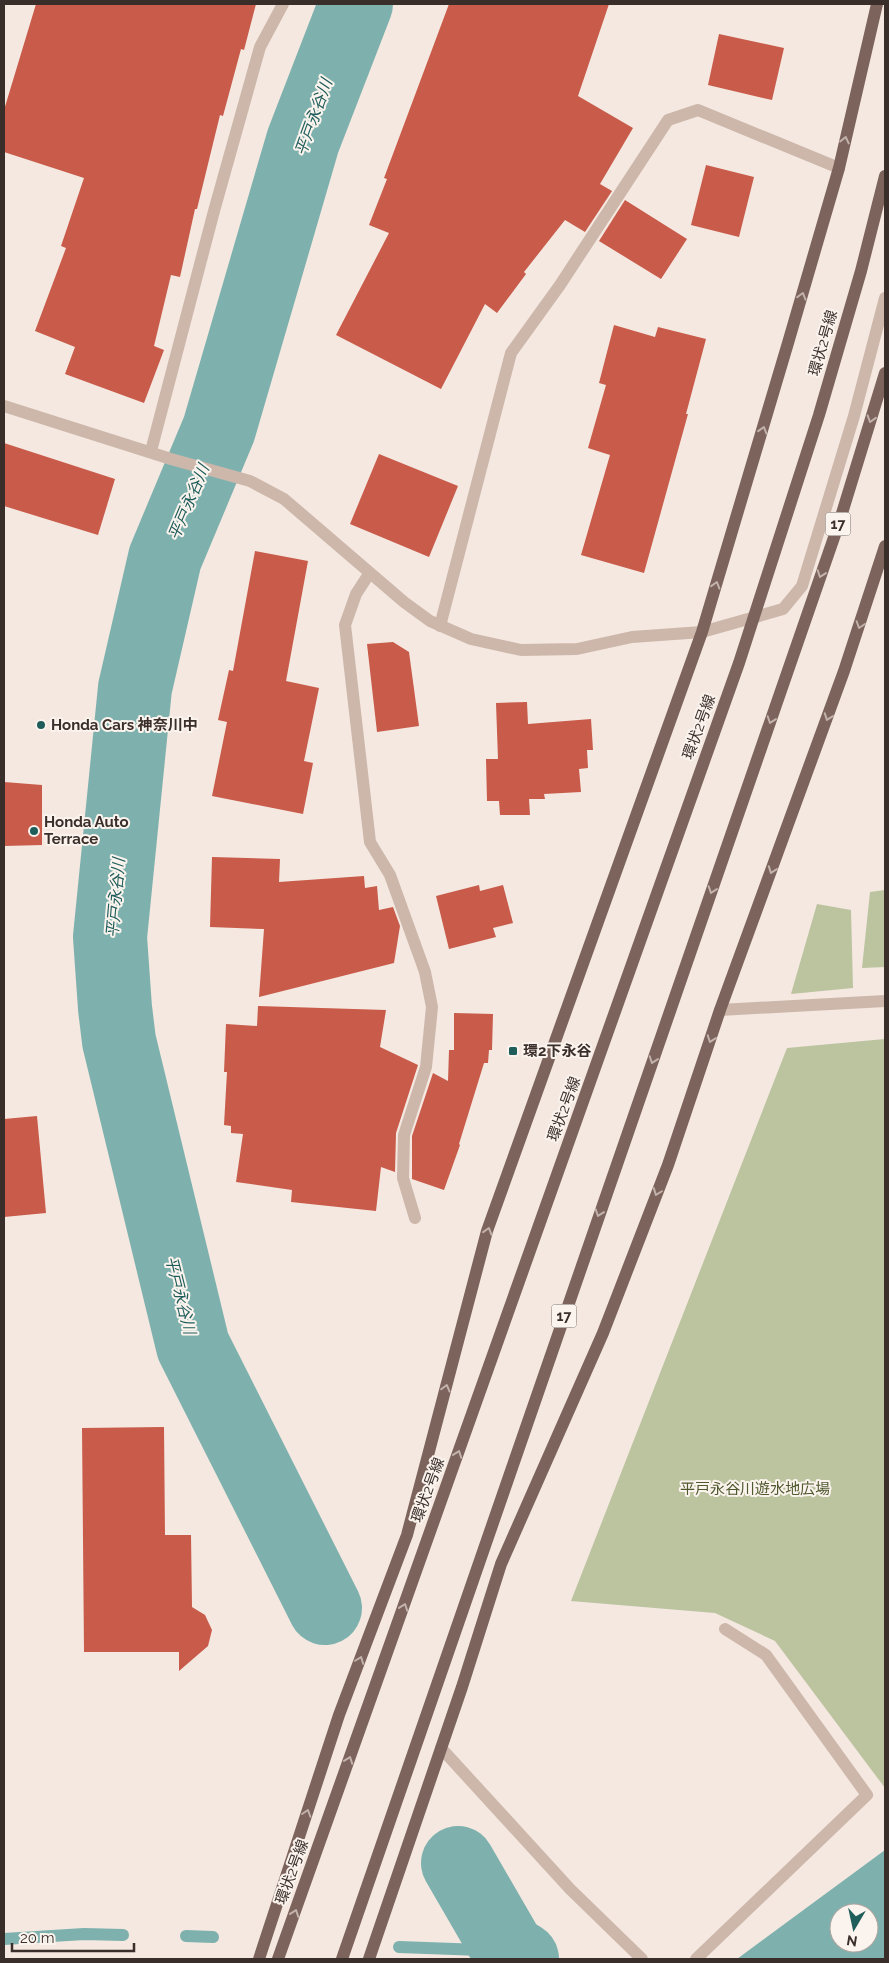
<svg xmlns="http://www.w3.org/2000/svg" width="889" height="1963" font-family="Raleway,'Noto Sans JP',sans-serif">
<style>
.green{fill:#bbc39f}
.water{fill:#7eb1ae;fill-rule:evenodd}
.lines{fill:none;stroke-linecap:round;stroke-linejoin:round}
.stream{stroke:#7eb1ae;stroke-width:12}
.river{stroke:#7eb1ae;stroke-width:74}
.building{fill:#c85b4a}
.minor{stroke:#cdb7ab;stroke-width:12}
.tertiary{stroke:#cdb7ab;stroke-width:12}
.primary{stroke:#7c635b;stroke-width:12}
.primary-bridge{stroke:#7c635b;stroke-width:12}
.oneway{stroke:#c2b2ab}
.poi-dot{fill:#1f5d5b;stroke:#fbf3ed;stroke-width:2}
.labels{text-anchor:middle;stroke-width:4;stroke-linejoin:round;paint-order:stroke}
.shield{fill:#fbf3ed;stroke:#746964;stroke-width:1}
.shield-label{font-size:14px;font-weight:bold;fill:#3a2e2a}
.street-label{font-size:15px;fill:#3a2e2a;stroke:#fbf3ed}
.poi-label{font-size:15px;font-weight:bold;fill:#3a2e2a;stroke:#fbf3ed;text-anchor:start}
.park-label{font-size:15px;fill:#4e592e;stroke:#fbf3ed}
.water-label{font-size:16px;font-style:italic;fill:#1f5d5b;stroke:#fbf3ed}
</style>
<rect width="100%" height="100%" fill="#f4e8e0"/>
<g class="green">
<polygon points="885,890 885,967 862,968 870,892"/>
<polygon points="817,904 851,910 853,988 791,994"/>
<polygon points="885,1039 885,1788 775,1641 715,1613 571,1601 787,1048"/>
</g>
<path class="water" d="M885 1850V1959H737ZM839 1913H869V1943H839Z"/>
<g class="lines">
<g class="stream">
<polyline points="186,1936 213,1937"/>
<polyline points="4,1939 84,1934 123,1935"/>
<polyline points="399,1947 509,1951"/>
</g>
<g class="river">
<polyline points="325,1608 193,1346 119,1041 115,1008 110,937 135,688 165,558 219,429 303,141 356,4"/>
<polyline points="458,1863 509,1951 522,1959"/>
</g>
</g>
<g class="building">
<polygon points="36,4 256,4 244,50 241,49 223,116 220,115 197,209 195,209 180,277 171,275 154,346 164,350 144,403 65,374 75,347 35,331 66,248 61,246 84,178 4,152 4,110"/>
<polygon points="449,4 609,4 578,96 633,128 600,184 612,191 585,232 565,220 524,272 526,274 497,313 485,304 441,389 336,335 389,233 369,225 387,179 384,178"/>
<polygon points="719,34 784,48 772,100 708,85"/>
<polygon points="706,165 754,177 739,237 691,225"/>
<polygon points="625,200 687,239 661,279 599,241"/>
<polygon points="614,325 655,337 658,327 706,339 686,414 688,414 644,573 581,555 610,455 588,448 606,385 599,383"/>
<polygon points="4,443 115,479 98,535 4,506"/>
<polygon points="379,454 458,486 429,557 350,524"/>
<polygon points="255,551 308,561 286,681 319,688 304,761 313,763 303,814 212,796 227,722 218,720 229,670 233,671"/>
<polygon points="393,642 409,652 419,726 377,732 367,644"/>
<polygon points="527,702 528,724 591,719 593,750 587,750 588,768 579,769 581,792 544,794 545,799 529,799 530,815 500,815 499,801 487,801 486,759 498,759 496,703"/>
<polygon points="4,782 42,785 42,845 4,846"/>
<polygon points="212,857 280,859 279,882 364,876 365,888 377,886 379,910 393,907 400,926 394,963 259,997 264,929 210,927"/>
<polygon points="479,885 480,891 503,885 513,923 493,928 496,937 449,949 436,896"/>
<polygon points="258,1006 386,1010 380,1047 418,1065 396,1133 395,1172 381,1167 376,1211 291,1202 292,1190 236,1182 243,1134 231,1133 231,1126 224,1125 227,1072 224,1072 226,1024 257,1026"/>
<polygon points="454,1013 493,1014 492,1050 489,1050 488,1063 484,1063 459,1144 460,1145 444,1190 412,1179 412,1136 433,1073 448,1081 449,1050 454,1050"/>
<polygon points="37,1116 46,1213 4,1217 4,1119"/>
<polygon points="164,1427 165,1535 191,1535 192,1607 205,1615 212,1630 208,1646 179,1671 179,1652 84,1652 82,1428"/>
</g>
<g class="lines">
<g class="minor">
<polyline points="151,451 214,211 260,47 283,4"/>
<polyline points="369,574 356,594 345,625 370,842 390,875 425,972 432,1007 426,1067 404,1135 403,1178 415,1218"/>
<polyline points="440,626 511,353 560,285 668,120 698,110 839,168"/>
<polyline points="720,1010 885,1001"/>
<polyline points="441,1748 570,1889 642,1959"/>
<polyline points="696,1959 867,1795 766,1655 725,1629"/>
</g>
<polyline class="tertiary" points="4,406 171,459 250,481 284,499 404,602 430,621 471,639 521,650 577,649 632,637 702,632 783,609 802,586 854,416 885,298"/>
<g class="primary">
<polyline points="259,1959 339,1715 407,1535 487,1231 702,632 788,343 839,168 877,4"/>
<polyline points="342,1959 839,523 885,373"/>
<polyline points="369,1959 462,1687 501,1564 603,1333 668,1165 720,1010 844,671 885,546"/>
</g>
<polyline class="primary-bridge" points="278,1959 739,663 819,415 861,271 885,176"/>
</g>
<defs><path id="oneway-chevron" d="M-2-3.5L2.5 0L-2 3.5" fill="none" stroke-width="1.6" stroke-linecap="round" stroke-linejoin="round" transform="scale(1.25)"/></defs>
<g class="oneway">
<use href="#oneway-chevron" transform="translate(845 140) rotate(-77)"/>
<use href="#oneway-chevron" transform="translate(802 296) rotate(-74)"/>
<use href="#oneway-chevron" transform="translate(871 419) rotate(107)"/>
<use href="#oneway-chevron" transform="translate(763 430) rotate(-73)"/>
<use href="#oneway-chevron" transform="translate(821 574) rotate(109)"/>
<use href="#oneway-chevron" transform="translate(716 585) rotate(-73)"/>
<use href="#oneway-chevron" transform="translate(860 625) rotate(108)"/>
<use href="#oneway-chevron" transform="translate(828 717) rotate(110)"/>
<use href="#oneway-chevron" transform="translate(771 720) rotate(109)"/>
<use href="#oneway-chevron" transform="translate(772 870) rotate(110)"/>
<use href="#oneway-chevron" transform="translate(712 890) rotate(109)"/>
<use href="#oneway-chevron" transform="translate(711 1039) rotate(109)"/>
<use href="#oneway-chevron" transform="translate(653 1060) rotate(109)"/>
<use href="#oneway-chevron" transform="translate(657 1192) rotate(111)"/>
<use href="#oneway-chevron" transform="translate(599 1213) rotate(109)"/>
<use href="#oneway-chevron" transform="translate(488 1231) rotate(-73)"/>
<use href="#oneway-chevron" transform="translate(446 1388) rotate(-75)"/>
<use href="#oneway-chevron" transform="translate(458 1454) rotate(-70)"/>
<use href="#oneway-chevron" transform="translate(404 1607) rotate(-70)"/>
<use href="#oneway-chevron" transform="translate(360 1660) rotate(-69)"/>
<use href="#oneway-chevron" transform="translate(349 1760) rotate(-70)"/>
<use href="#oneway-chevron" transform="translate(307 1813) rotate(-72)"/>
<use href="#oneway-chevron" transform="translate(295 1913) rotate(-70)"/>
</g>
<g class="poi-dot">
<circle cx="41" cy="725" r="5"/>
<circle cx="34" cy="831" r="5"/>
<rect x="508" y="1046" width="10" height="10" rx="2.5"/>
</g>
<g class="labels">
<g class="shield">
<rect x="825.5" y="512.5" width="25" height="23" rx="4"/>
<rect x="551.5" y="1304.5" width="25" height="23" rx="4"/>
</g>
<g class="shield-label">
<text x="838" y="529">17</text>
<text x="564" y="1321">17</text>
</g>
<g class="street-label">
<text transform="translate(823 343) rotate(-74)" y="5">環状2号線</text>
<text transform="translate(699 727) rotate(-70)" y="5">環状2号線</text>
<text transform="translate(564 1109) rotate(-70)" y="5">環状2号線</text>
<text transform="translate(428 1490) rotate(-70)" y="5">環状2号線</text>
<text transform="translate(292 1872) rotate(-70)" y="5">環状2号線</text>
</g>
<g class="poi-label">
<text x="51" y="730">Honda Cars 神奈川中</text>
<text x="44" y="827">Honda Auto<tspan x="44" dy="17">Terrace</tspan></text>
<text x="523" y="1056">環2下永谷</text>
</g>
<g class="park-label">
<text x="755" y="1494">平戸永谷川遊水地広場</text>
</g>
<g class="water-label">
<text transform="translate(313 117) rotate(-70)" y="6">平戸永谷川</text>
<text transform="translate(188 502) rotate(-67)" y="6">平戸永谷川</text>
<text transform="translate(115 898) rotate(-85)" y="6">平戸永谷川</text>
<text transform="translate(181 1295) rotate(76)" y="6">平戸永谷川</text>
</g>
</g>
<rect width="889" height="1963" fill="none" stroke="#3a2e2a" stroke-width="10"/>
<g transform="translate(854 1928) rotate(189)"><circle r="24" fill="#fbf3ed" stroke="#aea49f"/>
<path d="M0-4L9 19L0 12L-9 19Z" fill="#1f5d5b"/>
<text y="-8" font-size="14" font-weight="bold" text-anchor="middle" fill="#3a2e2a">N</text>
</g>
<path d="M12 1943v8h122v-8" fill="none" stroke="#3a2e2a" stroke-width="2.5"/>
<text x="20" y="1943" font-size="15" fill="#3a2e2a" stroke="#fbf3ed" stroke-width="4" paint-order="stroke">20 m</text>
</svg>
